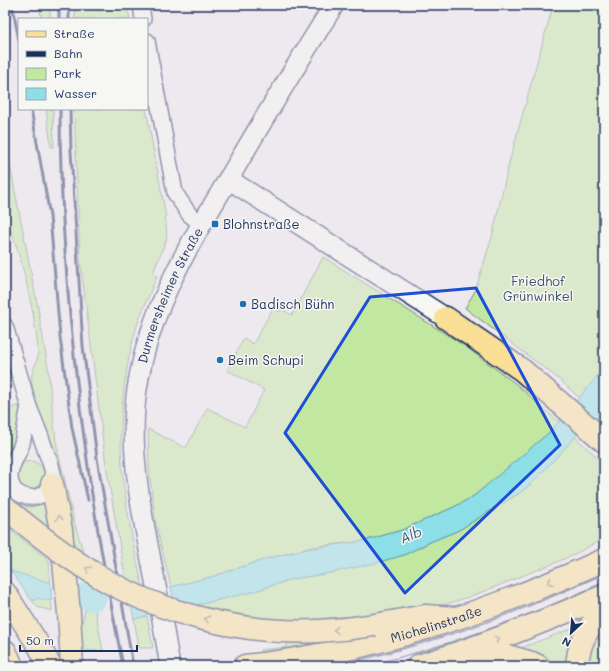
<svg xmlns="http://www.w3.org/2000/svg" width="609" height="671" font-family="Mali,sans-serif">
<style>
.green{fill:#c1e7a1;stroke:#6e8b80}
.water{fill:#8ddfe7;stroke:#5f99b0}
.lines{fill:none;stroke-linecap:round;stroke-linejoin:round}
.river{stroke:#8ddfe7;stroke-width:28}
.minor-casing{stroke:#1b2f5e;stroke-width:18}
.tertiary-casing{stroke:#1b2f5e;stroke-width:22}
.primary-casing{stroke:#1b2f5e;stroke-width:25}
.trunk-casing{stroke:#1b2f5e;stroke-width:25}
.minor{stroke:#f6f6f2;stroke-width:15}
.tertiary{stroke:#f6f6f2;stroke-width:19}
.primary{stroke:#fadf96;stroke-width:22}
.trunk{stroke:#fadf96;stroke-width:22}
.tram{stroke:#1b2f5e;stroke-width:1}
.rail{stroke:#1b2f5e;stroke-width:3}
.trunk-bridge-casing{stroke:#1b2f5e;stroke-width:25;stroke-linecap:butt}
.trunk-bridge{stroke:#fadf96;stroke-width:22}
.oneway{stroke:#8a877a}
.marked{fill:none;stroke:#1d4ed8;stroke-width:3;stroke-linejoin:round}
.poi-dot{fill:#1f6fb2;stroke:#f6f6f2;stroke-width:1.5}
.labels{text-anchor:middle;stroke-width:3;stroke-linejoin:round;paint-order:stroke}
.poi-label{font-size:13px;fill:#1b2f5e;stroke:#f6f6f2;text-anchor:start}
.park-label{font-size:13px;fill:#3c546b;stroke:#f6f6f2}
.street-label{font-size:13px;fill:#1b2f5e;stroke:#f6f6f2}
.water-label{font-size:14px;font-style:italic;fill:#385b80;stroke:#f6f6f2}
</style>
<rect width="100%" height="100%" fill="#eee9ef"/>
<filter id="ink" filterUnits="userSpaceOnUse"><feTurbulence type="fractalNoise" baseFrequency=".025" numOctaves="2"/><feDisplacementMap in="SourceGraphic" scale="8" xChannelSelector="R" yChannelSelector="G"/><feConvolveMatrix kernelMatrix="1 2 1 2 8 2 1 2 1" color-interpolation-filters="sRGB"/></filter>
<g filter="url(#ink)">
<g class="green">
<polygon points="40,5 50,5 50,19 41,19"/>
<polygon points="75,5 127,5 130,19 75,19"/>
<polygon points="553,5 604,5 604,421 560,380 465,308 475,291 492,237 509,163"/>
<polygon points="46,109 53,109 54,147 51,147"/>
<path d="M74 109H146L165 211 167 238 153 273 157 276C148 298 137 321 132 344 123 380 119 428 122 465 125 506 134 548 143 588H128L123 565 106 465 80 259Z"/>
<path d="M5 140 38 308 48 368 56 442 74 521 85 558 71 546C63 508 55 469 46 431 44 421 38 412 36 402 34 397 33 390 32 384 29 372 38 364 38 353 38 329 19 238 5 221Z"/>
<polygon points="323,257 465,346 516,384 559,422 552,430 522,457 474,496 454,507 402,530 364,541 312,547 266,559 211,577 171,587 156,525 149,471 148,429 186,448 207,408 245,427 264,390 227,370 244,338 253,344 273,308 279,312 281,309 292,315"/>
<path d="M19 406C22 420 19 447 5 454V414L13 407Z"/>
<path d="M575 437 598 458 604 466V537C580 554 550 565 522 576 493 588 462 601 431 608 417 611 403 612 389 614 356 618 323 622 289 621 258 619 227 613 197 605L252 592 292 579 325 574 404 555 430 542 459 530 521 492 534 481Z"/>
<circle cx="30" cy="475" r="14"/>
<polygon points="43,502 46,511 48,528 23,509 25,507 33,507"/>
<polygon points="5,526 49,560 52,611 37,607 5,563"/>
<polygon points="86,606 95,609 103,651 79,650 77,623 82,624"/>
<polygon points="147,616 153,648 139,648 134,619"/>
<polygon points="604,618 604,666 587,666 586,652"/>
<polygon points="581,625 571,666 550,666 518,649"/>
<polygon points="363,635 261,656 260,650 287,647 288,638"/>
</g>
<g class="water">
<polygon points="604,368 604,412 575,437 534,481 521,492 459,530 430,542 404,555 376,563 325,574 292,579 252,592 197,605 173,598 171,587 211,577 266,559 312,548 364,541 402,530 454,507 474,496 552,430"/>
<polygon points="11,571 51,583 51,601 37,598 36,600 31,600"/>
<polygon points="143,588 147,616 134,619 129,598"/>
</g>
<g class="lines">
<polyline class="river" points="88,596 93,597"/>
<g class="minor-casing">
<g id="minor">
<polyline points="141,5 143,19"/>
<polyline points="147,41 175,193 189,214 201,224"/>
<polyline points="5,326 29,407"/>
<path d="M29 407C35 422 41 436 46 452 49 460 53 467 53 476 54 503 11 505 10 477 10 465 19 454 22 443 25 431 26 418 29 407Z"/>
</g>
</g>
<g class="tertiary-casing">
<g id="tertiary">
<polyline points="228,179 446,318"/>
<path id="s1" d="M170 666C164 631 158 595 151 560 141 510 131 459 135 407 142 318 190 243 235 168 267 113 300 59 334 5"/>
</g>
</g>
<g class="primary-casing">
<g id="primary">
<polyline points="446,318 522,370 604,441"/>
<polyline points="464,659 479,660 495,657 511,657 532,663 538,666"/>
<path id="s2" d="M245 666C370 653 490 611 604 560"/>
<path d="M418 666C481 647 543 622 604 596"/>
<path d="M577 666C579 638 589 629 604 607"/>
</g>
</g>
<g class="trunk-casing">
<g id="trunk">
<polyline points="52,484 61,530 69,613 72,666"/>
<polyline points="5,593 39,646 50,666"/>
<polyline points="375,625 425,616 456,618"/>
<polyline points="5,651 12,666"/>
</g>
</g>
<use href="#minor" class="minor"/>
<use href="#tertiary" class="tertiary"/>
<use href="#primary" class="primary"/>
<use href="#trunk" class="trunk"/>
<g class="tram">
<path d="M332 666C426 647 517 614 604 574"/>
<path d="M366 666C448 646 527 617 604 582"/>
</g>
<g class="rail">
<polyline points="12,5 19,40"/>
<polyline points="59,5 59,19"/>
<polyline points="69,5 69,19"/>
<polyline points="31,109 50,216 60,337 72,428 88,500"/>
<path d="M60 109C60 228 71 349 88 467 97 533 110 600 123 666"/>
<polyline points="70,109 71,151 83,346 97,458 133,666"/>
</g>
<g class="trunk-bridge-casing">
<path id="trunk-bridge" d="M5 508C36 533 66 557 100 577 162 614 246 635 318 631 337 630 356 628 375 625"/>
</g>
<use href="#trunk-bridge" class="trunk-bridge"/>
</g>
<defs><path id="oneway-chevron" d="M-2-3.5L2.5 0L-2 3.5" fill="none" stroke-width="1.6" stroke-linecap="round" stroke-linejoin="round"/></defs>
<g class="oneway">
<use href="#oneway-chevron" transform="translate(59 518) rotate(-101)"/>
<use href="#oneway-chevron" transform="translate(88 569) rotate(-148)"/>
<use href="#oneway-chevron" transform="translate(550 582) rotate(158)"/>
<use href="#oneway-chevron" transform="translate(207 619) rotate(-166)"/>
<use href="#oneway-chevron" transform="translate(336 630) rotate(176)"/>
<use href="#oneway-chevron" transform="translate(497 639) rotate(-21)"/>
</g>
</g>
<path d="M0 0H609V671H0ZM476 288 560 445 405 593 285 433 370 297Z" fill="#eee9ef" fill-opacity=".55" fill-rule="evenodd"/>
<path class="marked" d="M476 288 560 445 405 593 285 433 370 297Z"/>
<g class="poi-dot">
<rect x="211" y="220" width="8" height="8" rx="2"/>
<circle cx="243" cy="304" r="4"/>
<circle cx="220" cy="360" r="4"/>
</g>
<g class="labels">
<g class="poi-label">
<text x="223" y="229">Blohnstraße</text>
<text x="251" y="309">Badisch Bühn</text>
<text x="228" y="365">Beim Schupi</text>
</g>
<g class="park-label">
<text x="538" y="286">Friedhof<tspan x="538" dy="15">Grünwinkel</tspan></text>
</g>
<g class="street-label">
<text dy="5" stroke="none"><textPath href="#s1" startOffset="380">Durmersheimer Straße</textPath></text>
<text dy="5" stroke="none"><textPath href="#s2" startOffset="196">Michelinstraße</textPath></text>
</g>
<g class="water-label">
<text transform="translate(411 535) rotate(-22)" y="5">Alb</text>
</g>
</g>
<rect width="609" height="671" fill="none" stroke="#f6f6f2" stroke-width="20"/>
<rect x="10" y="10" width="589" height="651" fill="none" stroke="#1b2f5e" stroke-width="1.5" filter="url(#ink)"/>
<rect x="18" y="18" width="130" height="92" fill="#f6f6f2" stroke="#9ea6b7"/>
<rect x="26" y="31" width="20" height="6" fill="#fadf96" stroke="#9ea6b7"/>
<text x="54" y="38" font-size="12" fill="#1b2f5e">Straße</text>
<rect x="26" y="51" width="20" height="6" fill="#1b2f5e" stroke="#9ea6b7"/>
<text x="54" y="58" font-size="12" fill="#1b2f5e">Bahn</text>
<rect x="26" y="68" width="20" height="12" fill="#c1e7a1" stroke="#9ea6b7"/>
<text x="54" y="78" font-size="12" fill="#1b2f5e">Park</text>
<rect x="26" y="88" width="20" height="12" fill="#8ddfe7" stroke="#9ea6b7"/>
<text x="54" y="98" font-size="12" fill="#1b2f5e">Wasser</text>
<g transform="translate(571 633) rotate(206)" stroke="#f6f6f2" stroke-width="3" paint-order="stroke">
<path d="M0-3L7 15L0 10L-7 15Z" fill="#1b2f5e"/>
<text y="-6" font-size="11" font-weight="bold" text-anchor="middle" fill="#1b2f5e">N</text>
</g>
<path d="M20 645v6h117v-6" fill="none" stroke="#1b2f5e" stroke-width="2"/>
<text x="26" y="645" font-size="12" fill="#1b2f5e" stroke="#f6f6f2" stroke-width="3" paint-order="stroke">50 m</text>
</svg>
